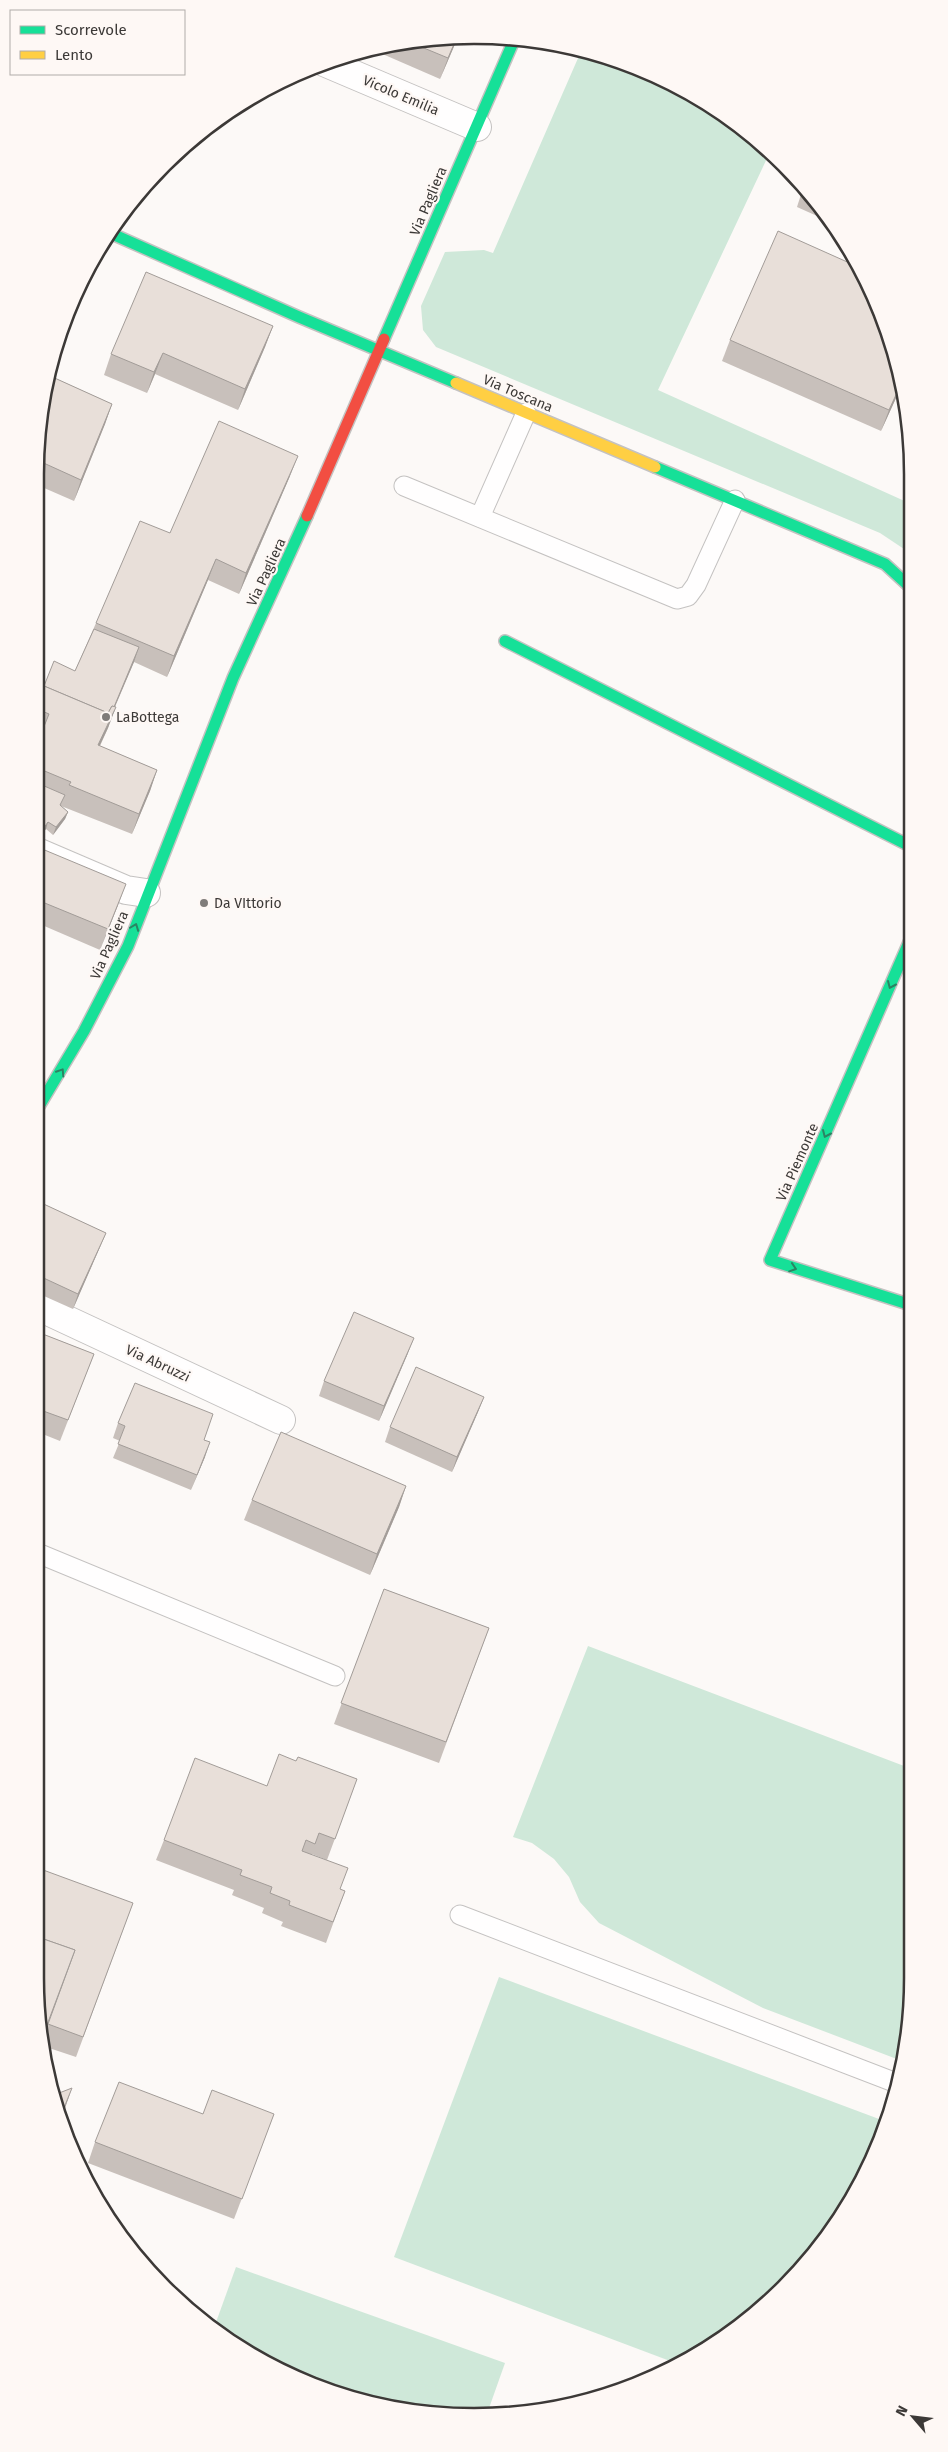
<svg xmlns="http://www.w3.org/2000/svg" width="948" height="2452" font-family="'Fira Sans',sans-serif">
<style>
.green{fill:#cfe8d9}
.lines{fill:none;stroke-linecap:round;stroke-linejoin:round}
.lane-casing{stroke:#c4c2c1;stroke-width:21}
.street-casing{stroke:#c4c2c1;stroke-width:30}
.fast-casing{stroke:#c4c2c1;stroke-width:14}
.slow-casing{stroke:#c4c2c1;stroke-width:14}
.jam-casing{stroke:#c4c2c1;stroke-width:14}
.lane{stroke:#fffefe;stroke-width:19}
.street{stroke:#fffefe;stroke-width:28}
.fast{stroke:#16e098;stroke-width:11}
.slow{stroke:#ffcf43;stroke-width:11}
.jam{stroke:#f24e42;stroke-width:11}
.wall{fill:#c8c0bb}
.shaded-wall{fill:#a29c98}
.building{fill:#e8dfd9;stroke:#a29c98}
.oneway{stroke:#2b8463}
.poi-dot{fill:#7f7c7a;stroke:#fef8f5;stroke-width:2}
.labels{text-anchor:middle;stroke-width:4.5;stroke-linejoin:round;paint-order:stroke}
.street-label{font-size:14px;fill:#3c3937;stroke:#fef8f5}
.poi-label{font-size:14px;fill:#3c3937;stroke:#fef8f5;text-anchor:start}
.rim{fill:none;stroke:#3c3937;stroke-width:2.5}
</style>
<rect width="100%" height="100%" fill="#fcf9f7"/>
<g class="green">
<polygon points="582,49 718,109 769,154 658,390 909,503 910,553 880,533 436,347 423,330 421,306 445,252 484,250 493,253"/>
<polygon points="588,1646 912,1769 913,1978 902,2061 763,2008 599,1923 580,1902 569,1877 554,1859 532,1843 513,1837"/>
<polygon points="499,1977 887,2122 868,2172 822,2245 718,2343 678,2364 394,2257"/>
<polygon points="236,2267 505,2363 488,2411 416,2413 333,2394 255,2358 215,2325"/>
</g>
<g class="lines">
<g class="lane-casing">
<g id="lane">
<polyline points="404,486 677,599 688,596 696,585 735,500"/>
<polyline points="480,517 526,413"/>
<polyline points="35,1552 335,1676"/>
<polyline points="460,1915 899,2084"/>
</g>
</g>
<g class="street-casing">
<g id="street">
<polyline points="324,62 477,127"/>
<polyline points="35,851 126,890 146,893"/>
<polyline points="35,1305 281,1420"/>
</g>
</g>
<g class="fast-casing">
<g id="fast">
<polyline points="110,233 299,317 456,383"/>
<polyline points="384,339 515,38"/>
<polyline points="655,467 885,564 910,587"/>
<polyline points="505,641 910,846"/>
<polyline points="910,940 770,1260 911,1305"/>
<polyline points="35,1113 84,1031 128,946 233,678 307,516"/>
</g>
</g>
<g class="slow-casing">
<polyline id="slow" points="456,383 655,467"/>
</g>
<g class="jam-casing">
<polyline id="jam" points="307,516 384,339"/>
</g>
<use href="#lane" class="lane"/>
<use href="#street" class="street"/>
<use href="#fast" class="fast"/>
<use href="#slow" class="slow"/>
<use href="#jam" class="jam"/>
</g>
<g class="wall">
<polygon points="458,37 440,79 371,49 417,39"/>
<polygon points="804,185 826,220 797,207"/>
<polygon points="142,189 137,201 133,199"/>
<polygon points="273,326 265,347 238,410 155,374 147,393 104,375 111,354"/>
<polygon points="730,340 901,387 881,431 722,361"/>
<polygon points="48,375 112,404 105,424 74,501 35,484 35,474"/>
<polygon points="290,476 239,594 208,580 167,677 134,662 115,707 108,728 100,746 157,770 150,791 132,834 61,806 68,812 65,819 53,835 46,829 40,836 35,832 35,749 41,735 35,732 35,707 75,671 96,623 170,533"/>
<polygon points="35,846 118,905 100,950 35,922"/>
<polygon points="35,1200 106,1233 100,1247 73,1309 35,1292"/>
<polygon points="35,1331 94,1354 60,1441 35,1431"/>
<polygon points="408,1353 379,1421 319,1396 324,1381"/>
<polygon points="484,1397 478,1412 452,1472 385,1442 390,1427"/>
<polygon points="118,1423 204,1440 205,1457 191,1490 113,1458 120,1441 113,1438"/>
<polygon points="406,1486 399,1507 370,1575 244,1520 252,1500"/>
<polygon points="384,1589 489,1628 439,1763 334,1724"/>
<polygon points="296,1761 357,1779 327,1860 312,1854 311,1854 340,1889 345,1891 326,1943 281,1926 283,1922 262,1913 264,1908 232,1895 234,1890 156,1860 164,1840 267,1786"/>
<polygon points="133,1903 76,2057 46,2047 35,1978"/>
<polygon points="203,2114 274,2114 234,2219 88,2163 95,2142"/>
</g>
<g class="shaded-wall">
<polygon points="457,37 458,37 440,79 448,58"/>
<polygon points="273,326 265,347 238,410 245,389"/>
<polygon points="163,353 155,374 147,393 154,372"/>
<polygon points="901,384 901,387 881,431 889,410"/>
<polygon points="112,404 105,424 74,501 81,480"/>
<polygon points="298,456 290,476 239,594 246,573"/>
<polygon points="216,559 208,580 167,677 174,656"/>
<polygon points="139,647 134,662 106,727 111,713"/>
<polygon points="116,707 108,728 90,766 98,745"/>
<polygon points="157,770 150,791 132,834 139,814"/>
<polygon points="68,812 65,819 53,835 56,827"/>
<polygon points="48,822 46,829 40,836 43,829"/>
<polygon points="126,884 118,905 100,950 108,929"/>
<polygon points="106,1233 100,1247 73,1309 78,1294"/>
<polygon points="414,1338 408,1353 379,1421 384,1406"/>
<polygon points="484,1397 478,1412 452,1472 457,1457"/>
<polygon points="210,1442 205,1457 191,1490 197,1475"/>
<polygon points="406,1486 399,1507 370,1575 377,1554"/>
<polygon points="72,2088 63,2114 59,2122 59,2120"/>
</g>
<g class="building">
<polygon points="457,37 448,58 407,41 417,39"/>
<polygon points="778,231 854,265 879,306 901,384 889,410 730,340"/>
<polygon points="146,272 273,326 245,389 163,353 154,372 111,354"/>
<polygon points="48,375 112,404 81,480 37,460"/>
<polygon points="219,421 298,456 246,573 216,559 174,656 96,623 140,521 170,533"/>
<polygon points="94,629 139,647 114,707 112,706 108,713 44,686 54,661 75,671"/>
<polygon points="44,686 108,713 112,706 116,707 98,745 157,770 139,814 69,785 71,782 35,767 35,749 49,714 35,708"/>
<polygon points="35,782 65,795 60,805 68,812 56,827 48,822 43,829 35,823"/>
<polygon points="35,846 126,884 108,929 35,899"/>
<polygon points="35,1200 106,1233 78,1294 35,1274"/>
<polygon points="354,1312 414,1338 384,1406 324,1381"/>
<polygon points="35,1331 94,1354 68,1420 35,1408"/>
<polygon points="416,1367 484,1397 457,1457 390,1427"/>
<polygon points="135,1383 213,1414 204,1440 210,1442 197,1475 118,1444 125,1426 118,1423"/>
<polygon points="281,1432 406,1486 377,1554 252,1500"/>
<polygon points="384,1589 489,1628 446,1742 341,1703"/>
<polygon points="279,1754 296,1761 298,1757 357,1779 335,1839 319,1833 315,1844 306,1840 302,1851 348,1868 340,1889 345,1891 333,1922 289,1905 290,1901 270,1893 272,1887 240,1875 242,1870 164,1840 195,1758 267,1786"/>
<polygon points="35,1867 133,1903 83,2037 48,2024 75,1950 35,1936"/>
<polygon points="35,1936 75,1950 44,2033 35,1978"/>
<polygon points="119,2082 203,2114 212,2090 274,2114 242,2199 95,2142"/>
<polygon points="72,2088 59,2120 54,2095"/>
</g>
<defs><path id="oneway-chevron" d="M-2-3.5L2.5 0L-2 3.5" fill="none" stroke-width="1.6" stroke-linecap="round" stroke-linejoin="round" transform="scale(1.25)"/></defs>
<g class="oneway">
<use href="#oneway-chevron" transform="translate(135 927) rotate(-69)"/>
<use href="#oneway-chevron" transform="translate(891 985) rotate(114)"/>
<use href="#oneway-chevron" transform="translate(61 1072) rotate(-57)"/>
<use href="#oneway-chevron" transform="translate(826 1134) rotate(114)"/>
<use href="#oneway-chevron" transform="translate(793 1268) rotate(18)"/>
</g>
<g class="poi-dot">
<circle cx="106" cy="717" r="5"/>
<circle cx="204" cy="903" r="5"/>
</g>
<g class="labels">
<g class="street-label">
<text transform="translate(401 95) rotate(23)" y="5">Vicolo Emilia</text>
<text transform="translate(428 201) rotate(-67)" y="5">Via Pagliera</text>
<text transform="translate(518 393) rotate(23)" y="5">Via Toscana</text>
<text transform="translate(266 572) rotate(-65)" y="5">Via Pagliera</text>
<text transform="translate(109 945) rotate(-66)" y="5">Via Pagliera</text>
<text transform="translate(797 1162) rotate(-66)" y="5">Via Piemonte</text>
<text transform="translate(158 1363) rotate(25)" y="5">Via Abruzzi</text>
</g>
<g class="poi-label">
<text x="116" y="722">LaBottega</text>
<text x="214" y="908">Da VIttorio</text>
</g>
</g>
<path d="M0 0H948V2452H0ZM474 44H474A430 430 0 0 1 904 474V1978A430 430 0 0 1 474 2408H474A430 430 0 0 1 44 1978V474A430 430 0 0 1 474 44Z" fill="#fef8f5" fill-rule="evenodd"/>
<path class="rim" d="M474 44H474A430 430 0 0 1 904 474V1978A430 430 0 0 1 474 2408H474A430 430 0 0 1 44 1978V474A430 430 0 0 1 474 44Z"/>
<rect x="10" y="10" width="175" height="65" fill="#fef8f5" stroke="#b0aca9"/>
<rect x="20" y="26" width="25" height="8" fill="#16e098" stroke="#b0aca9"/>
<text x="55" y="35" font-size="15" fill="#3c3937">Scorrevole</text>
<rect x="20" y="51" width="25" height="8" fill="#ffcf43" stroke="#b0aca9"/>
<text x="55" y="60" font-size="15" fill="#3c3937">Lento</text>
<g transform="translate(913 2417) rotate(298)" stroke="#fef8f5" stroke-width="4" paint-order="stroke">
<path d="M0-4L9 19L0 12L-9 19Z" fill="#3c3937"/>
<text y="-8" font-size="14" font-weight="bold" text-anchor="middle" fill="#3c3937">N</text>
</g>
</svg>
